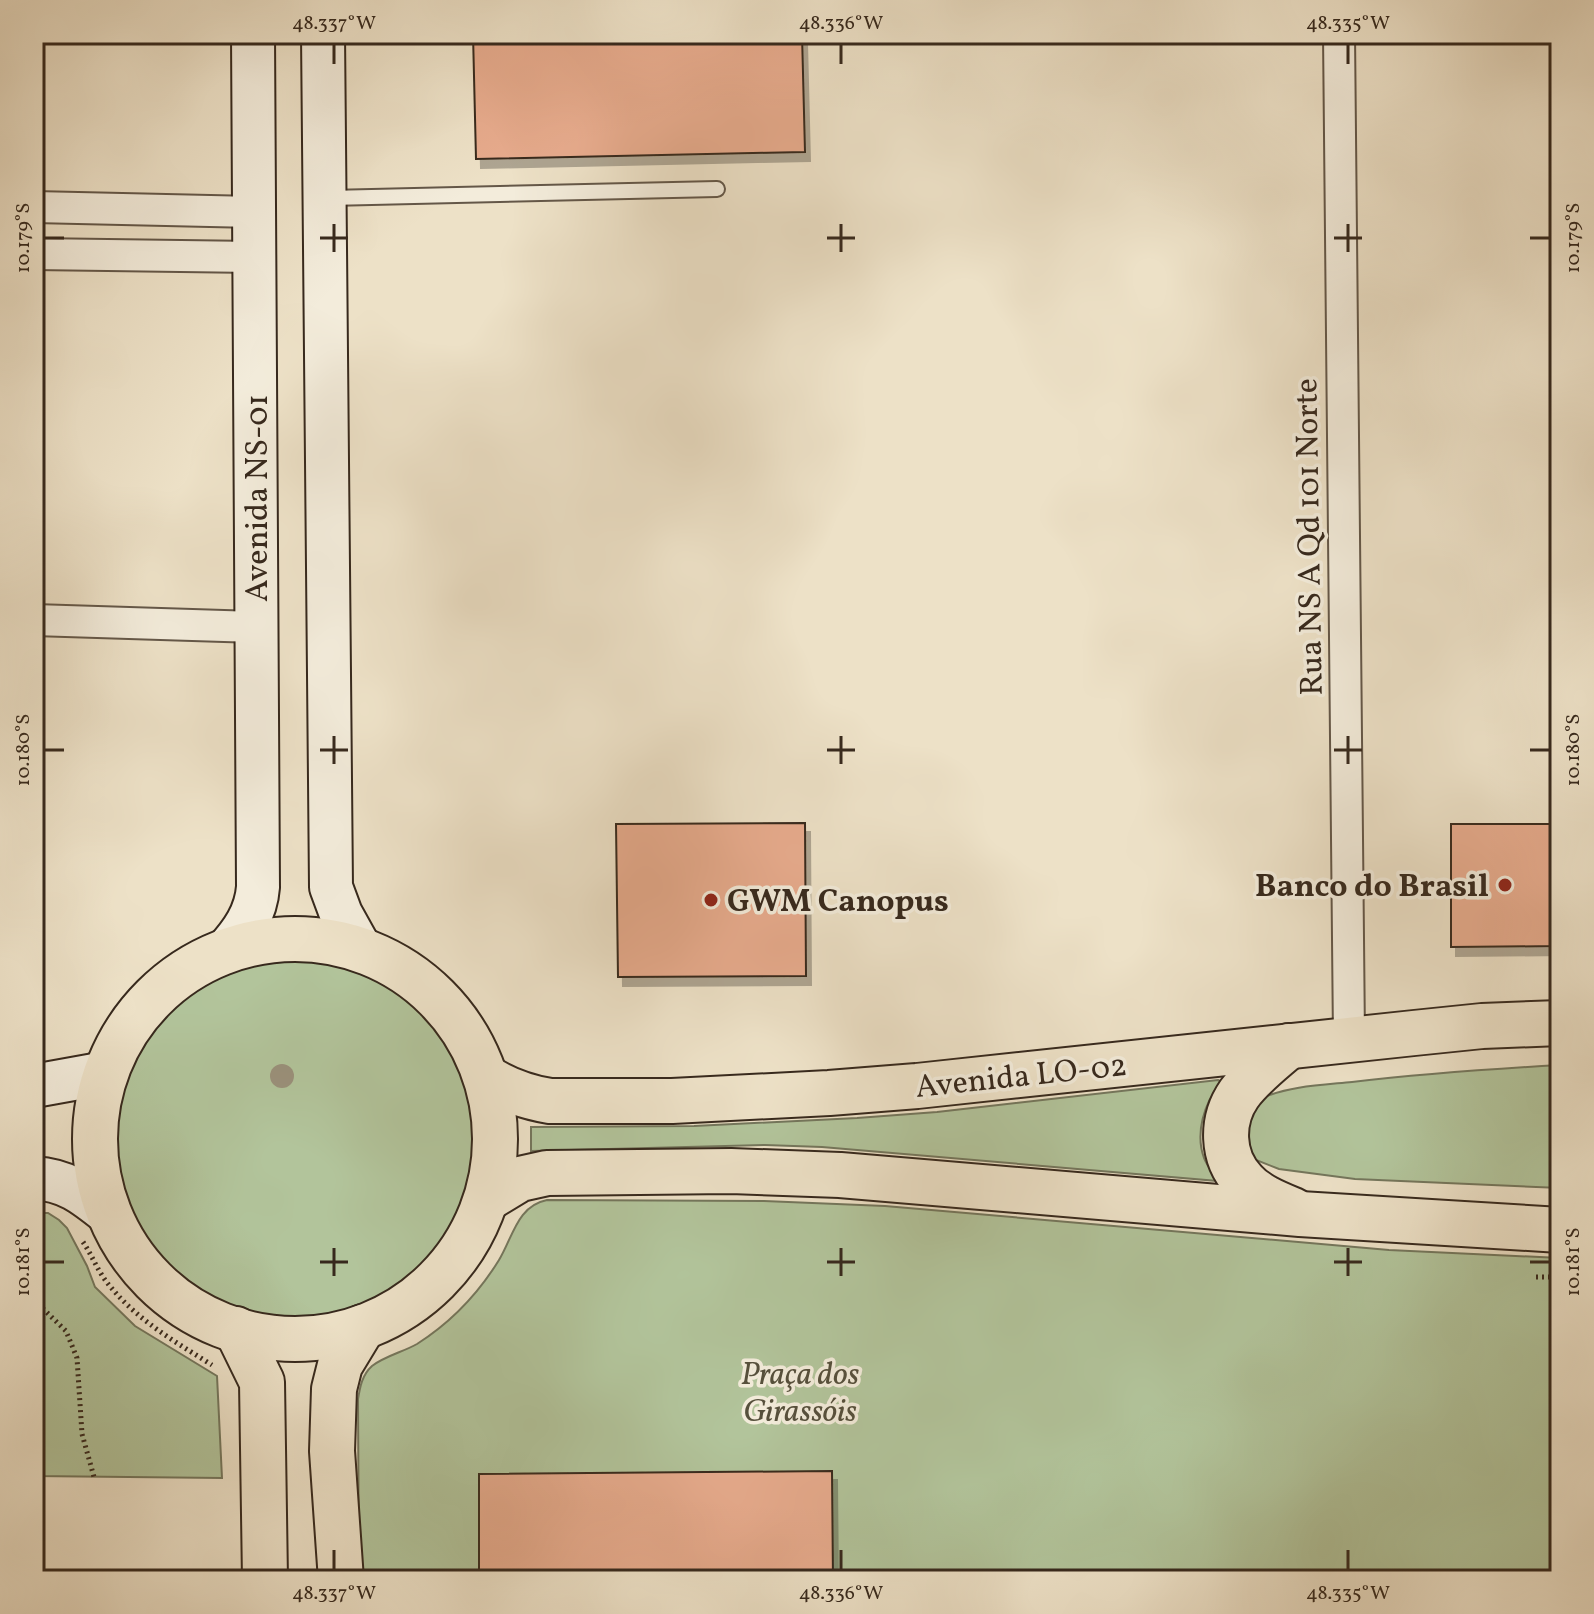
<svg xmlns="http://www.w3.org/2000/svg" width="1594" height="1614" font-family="Vollkorn,serif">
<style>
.green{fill:#b2c49b;stroke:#74765c;stroke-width:2}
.building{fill:#e7ab8d;stroke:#37291d;stroke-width:2;filter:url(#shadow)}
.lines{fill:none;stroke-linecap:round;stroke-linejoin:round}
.lane-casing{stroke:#645748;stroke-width:18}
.street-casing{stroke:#645748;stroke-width:34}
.secondary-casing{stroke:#37291d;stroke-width:46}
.primary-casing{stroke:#37291d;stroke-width:48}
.path{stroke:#37291d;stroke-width:5;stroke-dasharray:2 4;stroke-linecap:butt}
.lane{stroke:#f3ecdb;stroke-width:14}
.street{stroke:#f3ecdb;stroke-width:30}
.secondary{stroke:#f3ecdb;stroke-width:42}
.primary{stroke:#ede1c7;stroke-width:44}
.tree{fill:#9a917b}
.ticks{fill:none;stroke:#37291d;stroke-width:3}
.poi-dot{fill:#8f2418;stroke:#f3ecdb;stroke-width:3}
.labels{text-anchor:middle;stroke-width:7;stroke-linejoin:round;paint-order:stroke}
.street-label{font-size:32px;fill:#37291d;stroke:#f3ecdb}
.poi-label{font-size:32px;font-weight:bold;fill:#37291d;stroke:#f3ecdb;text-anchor:end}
.park-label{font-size:32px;font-style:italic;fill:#56503c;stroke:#f3ecdb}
.neatline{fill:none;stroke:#37291d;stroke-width:3}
.ticks-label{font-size:20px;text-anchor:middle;fill:#37291d}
</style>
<defs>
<filter id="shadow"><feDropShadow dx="5" dy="9" stdDeviation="0" flood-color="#0004"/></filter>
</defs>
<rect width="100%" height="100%" fill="#ede1c7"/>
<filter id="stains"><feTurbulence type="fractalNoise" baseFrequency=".0025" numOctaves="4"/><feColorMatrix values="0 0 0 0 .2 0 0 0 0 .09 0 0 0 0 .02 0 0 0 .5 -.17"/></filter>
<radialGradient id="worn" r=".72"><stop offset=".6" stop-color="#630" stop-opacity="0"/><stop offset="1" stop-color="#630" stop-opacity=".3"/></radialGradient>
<g class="green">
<circle cx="296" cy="1139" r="180"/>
<path d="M1560 1065V1188L1355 1179 1279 1169 1256 1160 1251 1153 1245 1128 1262 1098C1290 1086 1322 1085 1352 1082 1421 1074 1491 1069 1560 1065Z"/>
<path d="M1218 1080 1220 1081V1083C1204 1104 1195 1133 1204 1158 1207 1166 1213 1173 1218 1181L822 1147 765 1145 531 1151V1127L694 1126 857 1118 937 1112Z"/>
<path d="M547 1200 764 1201 885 1206 1389 1250 1560 1258V1580H359L358 1399C360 1387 362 1375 372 1366 385 1356 403 1352 417 1344 450 1323 478 1294 499 1260 513 1237 517 1206 547 1200Z"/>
<polygon points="34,1213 48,1213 59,1220 67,1228 87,1266 95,1287 135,1326 217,1376 222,1478 34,1476"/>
</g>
<g class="building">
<polygon points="473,34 802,34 805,152 476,159"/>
<polygon points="805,823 806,976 618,977 616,824"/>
<polygon points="1451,824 1560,824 1560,946 1451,947"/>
<polygon points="832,1471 833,1579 479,1580 479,1474"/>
</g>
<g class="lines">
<g class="lane-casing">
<polyline id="lane" points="329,198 717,189"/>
</g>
<g class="street-casing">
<g id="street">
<polyline points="1339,34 1349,1039"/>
<polyline points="34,207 254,212"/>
<polyline points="34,254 254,257"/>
<polyline points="34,620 256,627"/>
</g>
</g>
<g class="secondary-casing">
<g id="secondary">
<polyline points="323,34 331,887 341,914 361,950"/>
<path d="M225 952C242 933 256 914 258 887L253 34"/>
<polyline points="34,1086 106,1073"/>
<path d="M34 1178C67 1180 84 1194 109 1214"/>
</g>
</g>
<g class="primary-casing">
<g id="primary">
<circle cx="295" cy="1139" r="200"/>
<path d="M1289 1046C1272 1061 1252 1076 1239 1094 1221 1120 1221 1157 1244 1181 1256 1195 1276 1203 1293 1210"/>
<path d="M486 1077C506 1090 526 1097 550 1101H672L829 1093 917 1086 1414 1033 1482 1026 1560 1023"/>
<polyline points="487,1199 520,1179 547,1173 731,1171 840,1175 1300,1214 1560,1230"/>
<polyline points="236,1329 262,1382 265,1580"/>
<polyline points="341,1580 332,1451 334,1389 340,1365 363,1327"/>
</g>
</g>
<g class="path">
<path d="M83 1242C92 1255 98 1272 109 1285 137 1320 174 1341 212 1365"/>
<polyline points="1536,1277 1560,1277"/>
<polyline points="34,1300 66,1331 77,1358 82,1434 94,1477"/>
</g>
<use href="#lane" class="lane"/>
<use href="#street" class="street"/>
<use href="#secondary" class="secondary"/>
<use href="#primary" class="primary"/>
</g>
<circle class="tree" cx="282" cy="1076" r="12"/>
<path class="ticks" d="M334 44V64M841 44V64M1348 44V64M334 224V252M841 224V252M1348 224V252M44 238H64M320 238H348M827 238H855M1334 238H1362M1530 238H1550M334 736V764M841 736V764M1348 736V764M44 750H64M320 750H348M827 750H855M1334 750H1362M1530 750H1550M334 1248V1276M841 1248V1276M1348 1248V1276M44 1262H64M320 1262H348M827 1262H855M1334 1262H1362M1530 1262H1550M334 1550V1570M841 1550V1570M1348 1550V1570"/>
<g class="poi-dot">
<circle cx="1505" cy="885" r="8"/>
<circle cx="711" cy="900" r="8"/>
</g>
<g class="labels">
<g class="street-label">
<text transform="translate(256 498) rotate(-90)" y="11">Avenida NS-01</text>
<text transform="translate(1308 537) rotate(-91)" y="11">Rua NS A Qd 101 Norte</text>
<text transform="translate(1021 1075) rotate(-6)" y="11">Avenida LO-02</text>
</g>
<g class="poi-label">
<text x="1489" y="896">Banco do Brasil</text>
<text x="727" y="911" text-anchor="start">GWM Canopus</text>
</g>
<g class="park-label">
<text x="800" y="1384">Praça dos<tspan x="800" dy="37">Girassóis</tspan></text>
</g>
</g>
<rect width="1594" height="1614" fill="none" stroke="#ede1c7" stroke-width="88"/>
<rect x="44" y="44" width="1506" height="1526" class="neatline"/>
<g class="ticks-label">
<text x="334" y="29">48.337°W</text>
<text x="841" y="29">48.336°W</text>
<text x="1348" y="29">48.335°W</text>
<text transform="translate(22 238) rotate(-90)" y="7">10.179°S</text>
<text transform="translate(1572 238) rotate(-90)" y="7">10.179°S</text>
<text transform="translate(22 750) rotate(-90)" y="7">10.180°S</text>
<text transform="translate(1572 750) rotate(-90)" y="7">10.180°S</text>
<text transform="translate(22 1262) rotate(-90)" y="7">10.181°S</text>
<text transform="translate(1572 1262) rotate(-90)" y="7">10.181°S</text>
<text x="334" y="1599">48.337°W</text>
<text x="841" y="1599">48.336°W</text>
<text x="1348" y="1599">48.335°W</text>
</g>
<rect width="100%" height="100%" filter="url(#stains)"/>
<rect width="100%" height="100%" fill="url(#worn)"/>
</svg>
